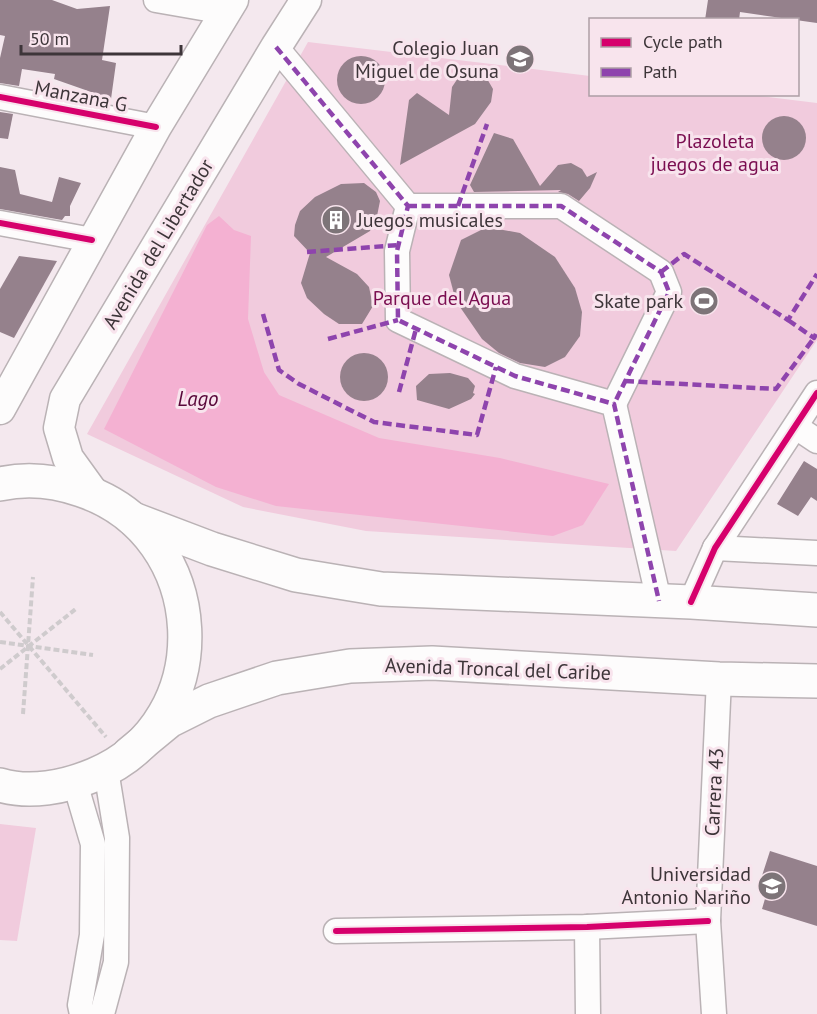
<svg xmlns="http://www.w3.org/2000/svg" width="817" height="1014" font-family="'PT Sans',sans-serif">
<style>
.green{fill:#f1cbdd}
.water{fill:#f4b1d2}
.building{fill:#95818c}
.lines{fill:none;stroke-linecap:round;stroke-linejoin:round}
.minor-casing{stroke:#bab2b5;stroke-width:27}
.major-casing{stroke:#bab2b5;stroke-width:33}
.highway-casing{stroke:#bab2b5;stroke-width:36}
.path{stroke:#cfcbcd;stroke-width:4;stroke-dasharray:6 3;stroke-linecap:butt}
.minor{stroke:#fdfcfc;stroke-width:24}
.major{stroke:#fdfcfc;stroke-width:30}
.highway{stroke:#fdfcfc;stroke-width:33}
.quiet{stroke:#8e44ad;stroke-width:4.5;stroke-dasharray:9 4.5;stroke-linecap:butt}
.cycleway-casing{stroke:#f8e4ed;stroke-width:10}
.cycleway{stroke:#d6006c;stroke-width:6}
.labels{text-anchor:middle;stroke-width:6;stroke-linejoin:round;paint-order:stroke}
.poi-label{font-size:20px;fill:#3d3539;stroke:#f8e4ed;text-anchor:end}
.street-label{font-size:20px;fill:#3d3539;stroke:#f8e4ed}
.park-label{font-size:20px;fill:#7a0d50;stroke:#f8e4ed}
.water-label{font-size:21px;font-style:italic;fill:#580739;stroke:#f8e4ed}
</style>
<rect width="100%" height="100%" fill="#f4e8ee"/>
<g class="green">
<polygon points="308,42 590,76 590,94 744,94 817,103 817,340 676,551 366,531 243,507 87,434"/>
<polygon points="0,824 36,828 17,941 0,940"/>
</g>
<polygon class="water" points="219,216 234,230 251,236 248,319 264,372 279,395 379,438 500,458 609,484 583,525 553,536 276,506 216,487 104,429 207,225"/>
<g class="building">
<polygon points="0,0 52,0 77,9 110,6 102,60 116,63 111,99 54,79 55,74 22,69 19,86 0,83 0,58 5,36 0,35"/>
<polygon points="708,0 817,0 817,23 740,12 739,20 705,20"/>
<circle cx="361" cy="80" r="24"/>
<polygon points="466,72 480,73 486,77 493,89 491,102 475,124 400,165 409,100 417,93 449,115 452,87 460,75"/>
<polygon points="0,112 13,114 8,139 0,138"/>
<circle cx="784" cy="138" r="22"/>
<polygon points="494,133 513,139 540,186 558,165 571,163 582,169 587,177 597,172 590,188 579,201 568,194 558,192 561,190 474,192 470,185"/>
<polygon points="0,167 15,170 20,194 52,202 59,177 81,183 70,206 70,216 65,216 62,220 0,209"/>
<polygon points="364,183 376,192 380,201 377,216 370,231 326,257 357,274 369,287 373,306 362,324 339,324 324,314 307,298 301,283 310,253 294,236 295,225 300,211 315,197 341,184"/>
<polygon points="487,227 520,233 555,257 575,288 582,312 580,336 565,357 545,367 520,363 499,353 482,339 460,307 454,294 449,275 461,240"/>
<polygon points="19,256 57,261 14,338 0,332 0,289"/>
<circle cx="364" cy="377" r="24"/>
<polygon points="450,373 468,378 475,386 473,393 475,394 471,399 449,409 417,400 416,386 429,374"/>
<polygon points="804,461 817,469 817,501 811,497 798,516 777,504"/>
<polygon points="770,851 817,866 817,926 762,909 769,885 760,882"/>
</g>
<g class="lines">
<g class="minor-casing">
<g id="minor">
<polyline points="156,0 225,12"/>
<polyline points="276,47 408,206 397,251 398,320 515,376 614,404 659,601"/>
<polyline points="0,97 156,127"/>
<polyline points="408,206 561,206 661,272 669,292 614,404"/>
<polyline points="0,223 92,240"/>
<polyline points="796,427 817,441"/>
<polyline points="715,548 817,553"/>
<polyline points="691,602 715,548 817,393"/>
<polyline points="75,783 93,844 92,935 80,1005 82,1014"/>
<polyline points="587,927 588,1014"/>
<polyline points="336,931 587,927 708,921"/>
<polyline points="102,1014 116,962 117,838 106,770"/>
<polyline points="714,1014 708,921 719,679"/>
</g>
</g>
<g class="major-casing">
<g id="major">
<polyline points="0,409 156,127 233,0"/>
<polyline points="94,494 68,458 59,428 65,399 276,47 306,0"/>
</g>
</g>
<g class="highway-casing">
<g id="highway">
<path d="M0 484C27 478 55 481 81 490 212 533 222 722 94 775 65 787 30 794 0 785"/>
<polyline points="133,519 212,549 296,575 381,589 691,602 817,610"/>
<polyline points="129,754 169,721 209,701 277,678 350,666 432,663 719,679 817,681"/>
</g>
</g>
<g class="path">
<polyline points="0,612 106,737"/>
<polyline points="0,642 93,655"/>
<polyline points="0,669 77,608"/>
<polyline points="23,714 33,577"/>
</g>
<use href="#minor" class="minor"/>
<use href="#major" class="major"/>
<use href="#highway" class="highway"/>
<g class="quiet">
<polyline points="276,47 408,206 397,251 398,320 515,376 614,404 659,601"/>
<polyline points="408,206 561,206 661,272 669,292 614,404"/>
<polyline points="458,206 487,124"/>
<polyline points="307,252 399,245"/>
<polyline points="661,272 684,254 788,320 817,274"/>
<polyline points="263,314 279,370 299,384 374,422 477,435 496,367"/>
<polyline points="788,320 814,338 816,334"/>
<polyline points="328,339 398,320"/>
<polyline points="625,381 776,389 814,338"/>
<polyline points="399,392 416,329"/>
</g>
<g class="cycleway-casing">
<g id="cycleway">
<polyline points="0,97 156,127"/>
<polyline points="0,223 92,240"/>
<polyline points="691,602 715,548 817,393"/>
<polyline points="336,931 587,927 708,921"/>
</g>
</g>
<use href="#cycleway" class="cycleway"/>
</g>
<defs>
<g id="school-disc" transform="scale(1.5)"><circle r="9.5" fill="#7d7478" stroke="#f8e4ed"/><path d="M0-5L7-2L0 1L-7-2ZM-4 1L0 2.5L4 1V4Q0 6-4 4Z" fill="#fff"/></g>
<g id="building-disc" transform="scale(1.5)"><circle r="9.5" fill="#7d7478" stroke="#f8e4ed"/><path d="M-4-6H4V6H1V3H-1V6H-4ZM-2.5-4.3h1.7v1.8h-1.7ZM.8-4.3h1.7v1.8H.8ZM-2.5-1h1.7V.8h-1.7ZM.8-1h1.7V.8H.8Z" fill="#fff"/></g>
<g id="stadium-disc" transform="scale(1.5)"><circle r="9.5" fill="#7d7478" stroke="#f8e4ed"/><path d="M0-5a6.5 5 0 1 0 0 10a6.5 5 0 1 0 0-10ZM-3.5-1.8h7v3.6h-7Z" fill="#fff"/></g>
<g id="university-disc" transform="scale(1.5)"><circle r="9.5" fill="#7d7478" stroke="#f8e4ed"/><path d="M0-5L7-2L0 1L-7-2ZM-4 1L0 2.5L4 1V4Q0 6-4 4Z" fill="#fff"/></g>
</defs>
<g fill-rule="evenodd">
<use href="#school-disc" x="520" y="59"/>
<use href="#building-disc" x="336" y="220"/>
<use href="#stadium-disc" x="704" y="301"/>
<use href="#university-disc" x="772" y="886"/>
</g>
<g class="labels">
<g class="poi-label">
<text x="499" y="55">Colegio Juan<tspan x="499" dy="23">Miguel de Osuna</tspan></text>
<text x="357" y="227" text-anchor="start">Juegos musicales</text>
<text x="683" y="308">Skate park</text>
<text x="751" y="881">Universidad<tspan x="751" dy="23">Antonio Nariño</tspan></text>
</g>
<g class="street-label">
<text transform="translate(81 96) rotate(11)" y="7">Manzana G</text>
<text transform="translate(158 244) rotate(-59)" y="7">Avenida del Libertador</text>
<text transform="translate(498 669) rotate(2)" y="7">Avenida Troncal del Caribe</text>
<text transform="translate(714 792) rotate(-87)" y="7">Carrera 43</text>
</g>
<g class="park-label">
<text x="715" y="148">Plazoleta<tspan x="715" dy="23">juegos de agua</tspan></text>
<text x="442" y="305">Parque del Agua</text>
</g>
<g class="water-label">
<text x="198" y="406">Lago</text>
</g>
</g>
<rect x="589" y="18" width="210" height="78" fill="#f8e4ed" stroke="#ad9ea5" stroke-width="1.5"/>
<rect x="601" y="38" width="30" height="9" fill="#d6006c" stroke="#ad9ea5" stroke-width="1.5"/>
<text x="643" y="48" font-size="18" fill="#3d3539">Cycle path</text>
<rect x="601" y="68" width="30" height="9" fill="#8e44ad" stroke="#ad9ea5" stroke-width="1.5"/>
<text x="643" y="78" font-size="18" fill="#3d3539">Path</text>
<path d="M21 45v9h160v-9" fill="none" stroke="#3d3539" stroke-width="3"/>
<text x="30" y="45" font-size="18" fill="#3d3539" stroke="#f8e4ed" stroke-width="4.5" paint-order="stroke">50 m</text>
</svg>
